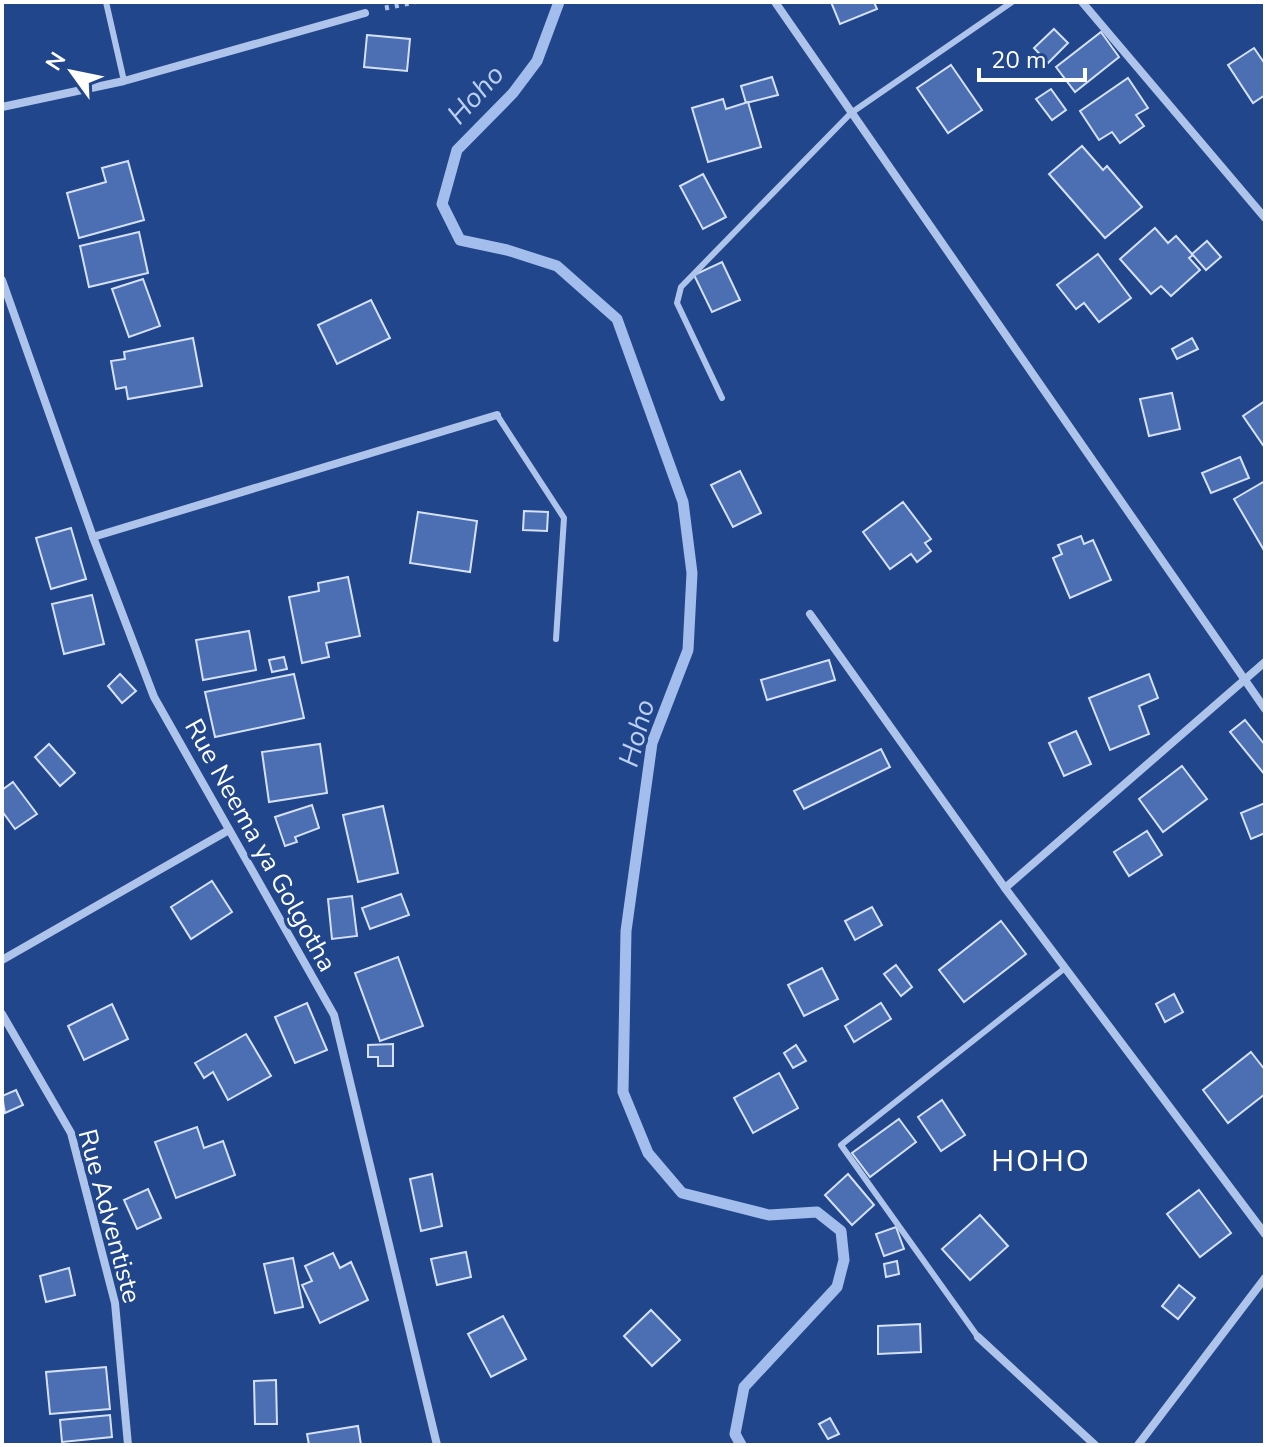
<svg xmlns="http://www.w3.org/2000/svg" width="1267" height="1447" font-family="'Nunito Sans',sans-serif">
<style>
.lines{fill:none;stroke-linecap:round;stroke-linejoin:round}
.stream{stroke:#a3beec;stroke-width:11}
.building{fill:#4b6fb2;stroke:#d4e1f8;stroke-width:2}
.path{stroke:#afc4eb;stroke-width:5;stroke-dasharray:4 6;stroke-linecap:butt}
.lane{stroke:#afc4eb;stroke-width:6}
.street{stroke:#afc4eb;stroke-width:8}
.labels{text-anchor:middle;stroke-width:7;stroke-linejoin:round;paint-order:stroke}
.street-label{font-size:26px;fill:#fff;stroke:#22468b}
.water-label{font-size:28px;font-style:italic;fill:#bbcff2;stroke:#22468b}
.quarter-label{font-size:30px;letter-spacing:2px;fill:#fff;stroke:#22468b}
</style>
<rect width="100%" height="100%" fill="#22468b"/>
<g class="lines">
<polyline class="stream" points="559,2 537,61 513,93 457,150 442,204 460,240 507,250 557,266 617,319 683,502 692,573 688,650 652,743 626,931 623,1092 648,1153 682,1193 769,1215 817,1212 841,1231 844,1260 837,1287 744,1387 735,1434 741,1445"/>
</g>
<g class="building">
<polygon points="831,2 874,2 877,9 840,24"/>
<polygon points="1054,29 1068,43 1048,63 1034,48"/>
<polygon points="1101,32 1119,57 1075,92 1056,67"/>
<polygon points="367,35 410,39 407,71 364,67"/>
<polygon points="1254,48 1265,64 1265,95 1253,103 1228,65"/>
<polygon points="951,65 982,110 948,133 917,88"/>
<polygon points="772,77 778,95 746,103 741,86"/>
<polygon points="1128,78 1148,108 1136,115 1144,126 1120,143 1112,132 1099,140 1080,111"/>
<polygon points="1051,89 1066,110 1052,120 1036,99"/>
<polygon points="723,99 726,109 748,102 761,147 708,162 692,108"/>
<polygon points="1082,146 1103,170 1107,166 1142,207 1105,238 1049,174"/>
<polygon points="128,161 144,220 79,238 67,193 106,182 102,168"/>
<polygon points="703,174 726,217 703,229 680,186"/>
<polygon points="1155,228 1168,243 1176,236 1193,255 1189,258 1200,270 1171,296 1161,286 1151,294 1120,259"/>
<polygon points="139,232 148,273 89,287 80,246"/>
<polygon points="1207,241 1221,257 1206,270 1192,254"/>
<polygon points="1098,254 1131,298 1099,322 1084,303 1076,309 1057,285"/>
<polygon points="722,262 740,300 712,312 694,275"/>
<polygon points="143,279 160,326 129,337 112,289"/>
<polygon points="371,300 390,338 337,364 318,325"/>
<polygon points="193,338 202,386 128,399 126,387 116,389 111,361 125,359 124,352"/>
<polygon points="1192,338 1198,349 1177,359 1172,349"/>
<polygon points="1172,393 1180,429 1149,436 1140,399"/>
<polygon points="1265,401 1265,448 1243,416"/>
<polygon points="1240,457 1249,478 1211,493 1202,473"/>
<polygon points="740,471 761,513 733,527 711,485"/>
<polygon points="1265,481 1265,552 1234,499"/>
<polygon points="903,502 931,539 925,543 931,551 917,562 911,554 890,569 863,532"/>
<polygon points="524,511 548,512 547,531 523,530"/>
<polygon points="418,512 477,521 470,572 410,563"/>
<polygon points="71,528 86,579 51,589 36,538"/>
<polygon points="1081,536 1084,544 1093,540 1111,580 1070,598 1053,558 1062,554 1058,545"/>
<polygon points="348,577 360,636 326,643 329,657 302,663 289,597 319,591 318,583"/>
<polygon points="92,595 104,644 64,654 52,604"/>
<polygon points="249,631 256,670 203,680 196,640"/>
<polygon points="284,657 287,669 272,672 269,660"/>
<polygon points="829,660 835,680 767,700 761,680"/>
<polygon points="120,674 136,691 122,703 108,686"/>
<polygon points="294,674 304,718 215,737 205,692"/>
<polygon points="1149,674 1158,698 1139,706 1149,734 1110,750 1089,698"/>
<polygon points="1245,720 1265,745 1265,775 1230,732"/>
<polygon points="1076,731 1091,764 1064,776 1049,743"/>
<polygon points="49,744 75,773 60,786 35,757"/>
<polygon points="320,744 327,793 269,802 262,752"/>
<polygon points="881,749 890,767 804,809 794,791"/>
<polygon points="1182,766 1207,799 1163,832 1139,799"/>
<polygon points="13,782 37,814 15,829 2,811 2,790"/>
<polygon points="1265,803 1265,833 1251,839 1241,813"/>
<polygon points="312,805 319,828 295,837 297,842 285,846 275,817"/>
<polygon points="383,806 398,873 358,882 343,815"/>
<polygon points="1147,831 1162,855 1129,876 1114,852"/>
<polygon points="212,881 232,912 191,939 171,907"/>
<polygon points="401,894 409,915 370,929 362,908"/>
<polygon points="352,896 357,936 332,939 328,899"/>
<polygon points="872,907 882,925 855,940 845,921"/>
<polygon points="1001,921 1026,954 964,1002 939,970"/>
<polygon points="398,957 423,1026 380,1041 355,973"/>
<polygon points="896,965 912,987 901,996 884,974"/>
<polygon points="822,968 838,999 804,1016 788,985"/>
<polygon points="1174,994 1183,1012 1165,1022 1156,1004"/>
<polygon points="307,1003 327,1050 295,1063 275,1017"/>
<polygon points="881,1003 891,1019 854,1042 845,1026"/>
<polygon points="112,1004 128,1039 84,1060 68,1026"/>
<polygon points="246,1034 271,1076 228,1100 213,1072 204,1078 195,1063"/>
<polygon points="393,1044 393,1066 378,1066 378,1057 368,1057 368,1045"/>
<polygon points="796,1045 806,1061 793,1068 784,1053"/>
<polygon points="1251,1052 1265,1070 1265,1094 1228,1123 1203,1090"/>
<polygon points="779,1073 798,1108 753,1133 734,1098"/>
<polygon points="16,1090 23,1105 5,1113 2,1096"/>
<polygon points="942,1100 965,1135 941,1151 918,1117"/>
<polygon points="899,1119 916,1142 870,1177 852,1153"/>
<polygon points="197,1127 204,1148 223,1141 235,1175 176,1198 155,1142"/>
<polygon points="432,1174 442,1226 421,1231 410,1179"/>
<polygon points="848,1174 874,1205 852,1225 825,1195"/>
<polygon points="148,1189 161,1218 137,1229 124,1200"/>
<polygon points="1199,1190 1231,1233 1200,1257 1167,1214"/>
<polygon points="980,1215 1008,1246 970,1280 942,1249"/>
<polygon points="896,1227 904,1249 884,1256 876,1234"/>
<polygon points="466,1252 471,1277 437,1285 431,1259"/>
<polygon points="333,1253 340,1268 351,1262 368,1300 320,1323 302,1285 312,1281 305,1266"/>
<polygon points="293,1258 303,1307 275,1313 264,1264"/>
<polygon points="897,1261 899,1274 886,1277 884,1264"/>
<polygon points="69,1268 75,1295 46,1302 40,1276"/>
<polygon points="1179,1285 1195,1298 1178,1319 1162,1306"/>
<polygon points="651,1310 680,1340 652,1366 624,1336"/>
<polygon points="503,1316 526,1359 491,1377 468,1334"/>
<polygon points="920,1324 921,1352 878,1354 878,1326"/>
<polygon points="106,1367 110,1409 50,1414 46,1372"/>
<polygon points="276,1380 277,1424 255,1424 254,1381"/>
<polygon points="110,1415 112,1437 62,1442 60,1420"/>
<polygon points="830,1418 839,1434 828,1439 819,1424"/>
<polygon points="358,1426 361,1445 309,1445 307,1434"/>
</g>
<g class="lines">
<polyline class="path" points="385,8 415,2"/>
<g class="lane">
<polyline points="106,2 124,81"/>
<polyline points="722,398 677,303 681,287 851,113 1012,2"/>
<polyline points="497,415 564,518 556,639"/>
<polyline points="978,1337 841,1145 1065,968"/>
</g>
<g class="street">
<polyline points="775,2 1265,709"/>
<polyline points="1082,2 1265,218"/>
<polyline points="2,107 124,81 365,13"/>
<polyline points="2,280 93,537 154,697 334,1015 437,1445"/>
<polyline points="93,537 497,415"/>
<polyline points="810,614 1005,888 1265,1234"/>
<polyline points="1005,888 1265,662"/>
<polyline points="2,960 229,830"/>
<polyline points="2,1014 71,1133 115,1303 128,1445"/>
<polyline points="978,1337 1095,1445"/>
<polyline points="1138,1445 1265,1278"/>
</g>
</g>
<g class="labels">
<g class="street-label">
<text transform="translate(261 845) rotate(61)" y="9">Rue Neema ya Golgotha</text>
<text transform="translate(110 1216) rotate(75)" y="9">Rue Adventiste</text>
</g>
<g class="water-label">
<text transform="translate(475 94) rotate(-48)" y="10">Hoho</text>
<text transform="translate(636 733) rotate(-75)" y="10">Hoho</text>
</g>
<g class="quarter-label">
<text x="1041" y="1171">HOHO</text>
</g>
</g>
<rect width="1267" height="1447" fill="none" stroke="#ffffff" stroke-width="8"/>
<g transform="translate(72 72) rotate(303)" stroke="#22468b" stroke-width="6" paint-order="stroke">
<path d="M0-6L14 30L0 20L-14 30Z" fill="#ffffff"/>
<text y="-12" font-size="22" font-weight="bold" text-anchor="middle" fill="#ffffff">N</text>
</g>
<path d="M979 68v12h106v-12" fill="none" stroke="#ffffff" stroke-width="4"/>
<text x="991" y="68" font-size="24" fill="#ffffff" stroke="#22468b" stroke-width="6" paint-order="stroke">20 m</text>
</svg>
